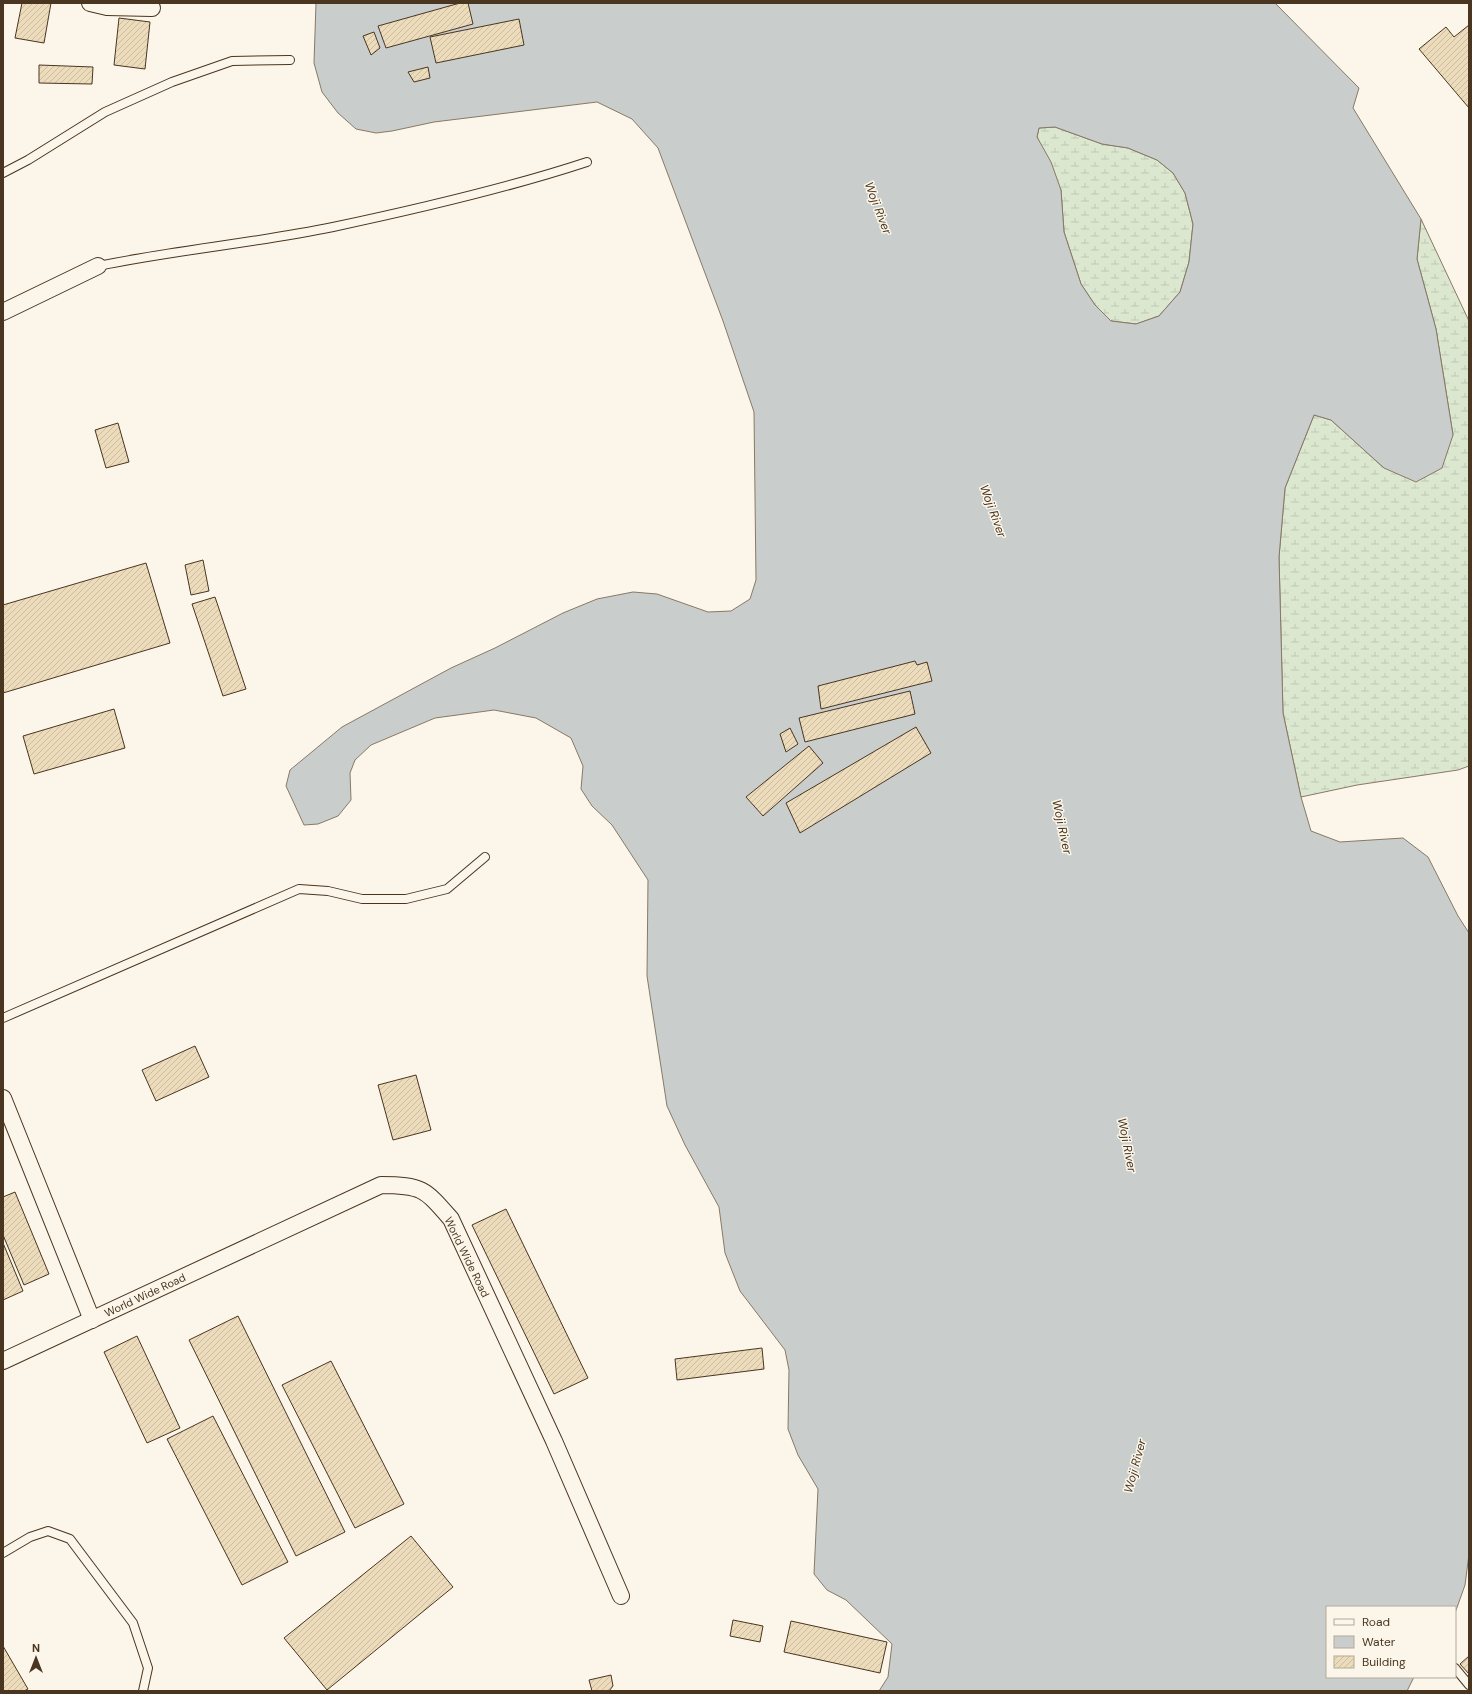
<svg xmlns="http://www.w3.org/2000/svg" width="1472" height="1694" font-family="'DM Sans',sans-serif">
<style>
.wetland{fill:url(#wetland-marsh);stroke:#887966}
.water{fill:#c9cecd;stroke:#887966;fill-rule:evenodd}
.building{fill:url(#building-hatch);stroke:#4a3520}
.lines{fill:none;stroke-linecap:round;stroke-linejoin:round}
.lane-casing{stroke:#4a3520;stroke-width:10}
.street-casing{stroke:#4a3520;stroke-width:18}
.lane{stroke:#fbf6e9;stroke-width:8}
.street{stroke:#fbf6e9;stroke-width:16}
.labels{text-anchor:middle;stroke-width:3;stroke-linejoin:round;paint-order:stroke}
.street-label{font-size:11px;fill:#4a3520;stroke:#fbf6e9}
.water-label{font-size:12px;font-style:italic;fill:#4a3520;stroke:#fbf6e9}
</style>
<defs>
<pattern id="wetland-marsh" width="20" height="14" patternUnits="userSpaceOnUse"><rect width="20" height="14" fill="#dce7d0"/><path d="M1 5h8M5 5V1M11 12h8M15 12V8" fill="none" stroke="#bec7b2"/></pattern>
<pattern id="building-hatch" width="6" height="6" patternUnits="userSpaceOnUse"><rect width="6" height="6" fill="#ecdcbc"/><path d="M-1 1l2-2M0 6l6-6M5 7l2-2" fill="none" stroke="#ccbda1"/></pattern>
</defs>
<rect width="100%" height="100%" fill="#fbf6e9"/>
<g class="wetland">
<polygon points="1055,127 1102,144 1128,148 1157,160 1173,173 1185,193 1193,224 1189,262 1180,292 1159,316 1136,324 1111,321 1095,305 1081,284 1064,232 1061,190 1037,137 1039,128"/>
<polygon points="1421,219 1469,321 1469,766 1458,770 1357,785 1301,797 1283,713 1279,557 1285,488 1314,415 1331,420 1384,468 1453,435 1436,329 1417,259"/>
</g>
<path class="water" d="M316 3H1275L1359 88 1353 108 1421 219 1417 259 1436 329 1453 435 1442 468 1416 482 1384 468 1331 420 1314 415 1285 488 1279 557 1283 713 1301 797 1311 831 1340 842 1403 838 1428 857 1458 916 1469 933V1554L1465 1585 1455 1613V1607H1327V1677H1414L1407 1691H879L888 1677 892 1644 846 1600 827 1590 814 1574 818 1489 798 1455 788 1429 789 1370 785 1350 740 1291 725 1253 719 1207 685 1145 667 1106 647 976 648 880 612 825 592 806 581 789 583 766 571 738 536 718 494 710 435 718 371 745 355 760 350 773 351 800 338 816 318 824 304 825 286 786 290 770 342 727 451 668 495 648 563 613 597 599 633 592 657 594 708 612 731 611 750 599 756 580 754 412 723 321 658 148 632 119 597 102 434 122 392 131 376 133 356 129 338 113 322 92 314 63ZM1055 127 1102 144 1128 148 1157 160 1173 173 1185 193 1193 224 1189 262 1180 292 1159 316 1136 324 1111 321 1095 305 1081 284 1064 232 1061 190 1051 162 1037 137 1039 128Z"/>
<g class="building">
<polygon points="22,3 51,3 44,43 15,38"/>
<polygon points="460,3 468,3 473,24 386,48 378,26"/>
<polygon points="119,18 150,22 145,69 114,65"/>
<polygon points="519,19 524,45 436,63 430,37"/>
<polygon points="1469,25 1469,108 1419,49 1446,27 1454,37"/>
<polygon points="374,32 380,48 371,55 363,36"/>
<polygon points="39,65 93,67 92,84 39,83"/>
<polygon points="428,67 430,78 414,82 408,72"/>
<polygon points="118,423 129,462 106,468 95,430"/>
<polygon points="203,560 209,591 191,595 185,565"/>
<polygon points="146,563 170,643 3,693 3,605"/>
<polygon points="215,597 246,689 223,696 192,604"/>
<polygon points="915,661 917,665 927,662 932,681 821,709 818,686"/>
<polygon points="910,691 915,714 805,742 799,718"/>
<polygon points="114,709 125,748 34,774 23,736"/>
<polygon points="916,727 931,753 800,833 786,803"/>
<polygon points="790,728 798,744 786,752 780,734"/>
<polygon points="809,746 823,763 763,816 746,797"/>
<polygon points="195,1046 209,1077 156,1101 142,1070"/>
<polygon points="416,1075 431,1130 393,1140 378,1085"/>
<polygon points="15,1192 49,1274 24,1285 3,1235 3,1197"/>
<polygon points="506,1209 588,1378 554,1394 472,1225"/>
<polygon points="3,1243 23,1291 3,1300"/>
<polygon points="238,1316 345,1532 296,1556 189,1340"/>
<polygon points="137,1336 180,1428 147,1443 104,1352"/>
<polygon points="762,1348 764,1369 677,1380 675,1359"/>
<polygon points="331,1361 404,1504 355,1528 282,1385"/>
<polygon points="213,1416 288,1562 242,1585 167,1439"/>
<polygon points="411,1536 453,1587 327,1690 284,1638"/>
<polygon points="733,1620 763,1626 760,1642 730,1636"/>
<polygon points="791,1621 887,1642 880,1673 784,1652"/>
<polygon points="3,1646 28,1689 24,1691 3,1691"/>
<polygon points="1469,1656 1469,1674 1460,1664"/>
<polygon points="611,1675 613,1686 609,1691 592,1691 589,1680"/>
</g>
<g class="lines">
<g class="lane-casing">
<g id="lane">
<polyline points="3,173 28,160 105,112 172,82 232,61 290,60"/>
<path d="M98 266C176 250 255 243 333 227 418 209 505 189 587 162"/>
<polyline points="3,1018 299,889 328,891 362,899 406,899 447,889 485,857"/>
<polyline points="3,1553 30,1537 48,1531 70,1539 133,1623 148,1668 143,1691"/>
<polyline points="1455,1668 1469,1685"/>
</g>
</g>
<g class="street-casing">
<g id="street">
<polyline points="90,3 107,7 152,8"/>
<polyline points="3,312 98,266"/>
<polyline points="3,1098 92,1320"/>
<path d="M3 1361 381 1185C422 1185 425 1189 451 1219L554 1441 621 1596"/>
</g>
</g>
<use href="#lane" class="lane"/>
<use href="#street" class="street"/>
</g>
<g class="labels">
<g class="street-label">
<text transform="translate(467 1257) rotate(64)" y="4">World Wide Road</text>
<text transform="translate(145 1295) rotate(-25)" y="4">World Wide Road</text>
</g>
<g class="water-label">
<text transform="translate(878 208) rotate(69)" y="4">Woji River</text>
<text transform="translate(993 511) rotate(70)" y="4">Woji River</text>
<text transform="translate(1062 827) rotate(78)" y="4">Woji River</text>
<text transform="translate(1127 1145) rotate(79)" y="4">Woji River</text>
<text transform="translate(1135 1466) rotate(-75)" y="4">Woji River</text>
</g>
</g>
<rect width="1472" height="1694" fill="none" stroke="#4a3520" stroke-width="8"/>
<rect x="1326" y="1606" width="130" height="72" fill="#fbf6e9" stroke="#b4a999"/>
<rect x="1334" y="1619" width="20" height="6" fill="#fbf6e9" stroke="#b4a999"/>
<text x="1362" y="1626" font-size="12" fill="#4a3520">Road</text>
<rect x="1334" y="1636" width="20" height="12" fill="#c9cecd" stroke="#b4a999"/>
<text x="1362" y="1646" font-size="12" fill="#4a3520">Water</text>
<rect x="1334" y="1656" width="20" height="12" fill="url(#building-hatch)" stroke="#b4a999"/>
<text x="1362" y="1666" font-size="12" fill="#4a3520">Building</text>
<g transform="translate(36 1658)" stroke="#fbf6e9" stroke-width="3" paint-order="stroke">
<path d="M0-3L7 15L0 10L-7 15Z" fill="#4a3520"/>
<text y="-6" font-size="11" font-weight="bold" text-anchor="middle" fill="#4a3520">N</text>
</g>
</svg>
